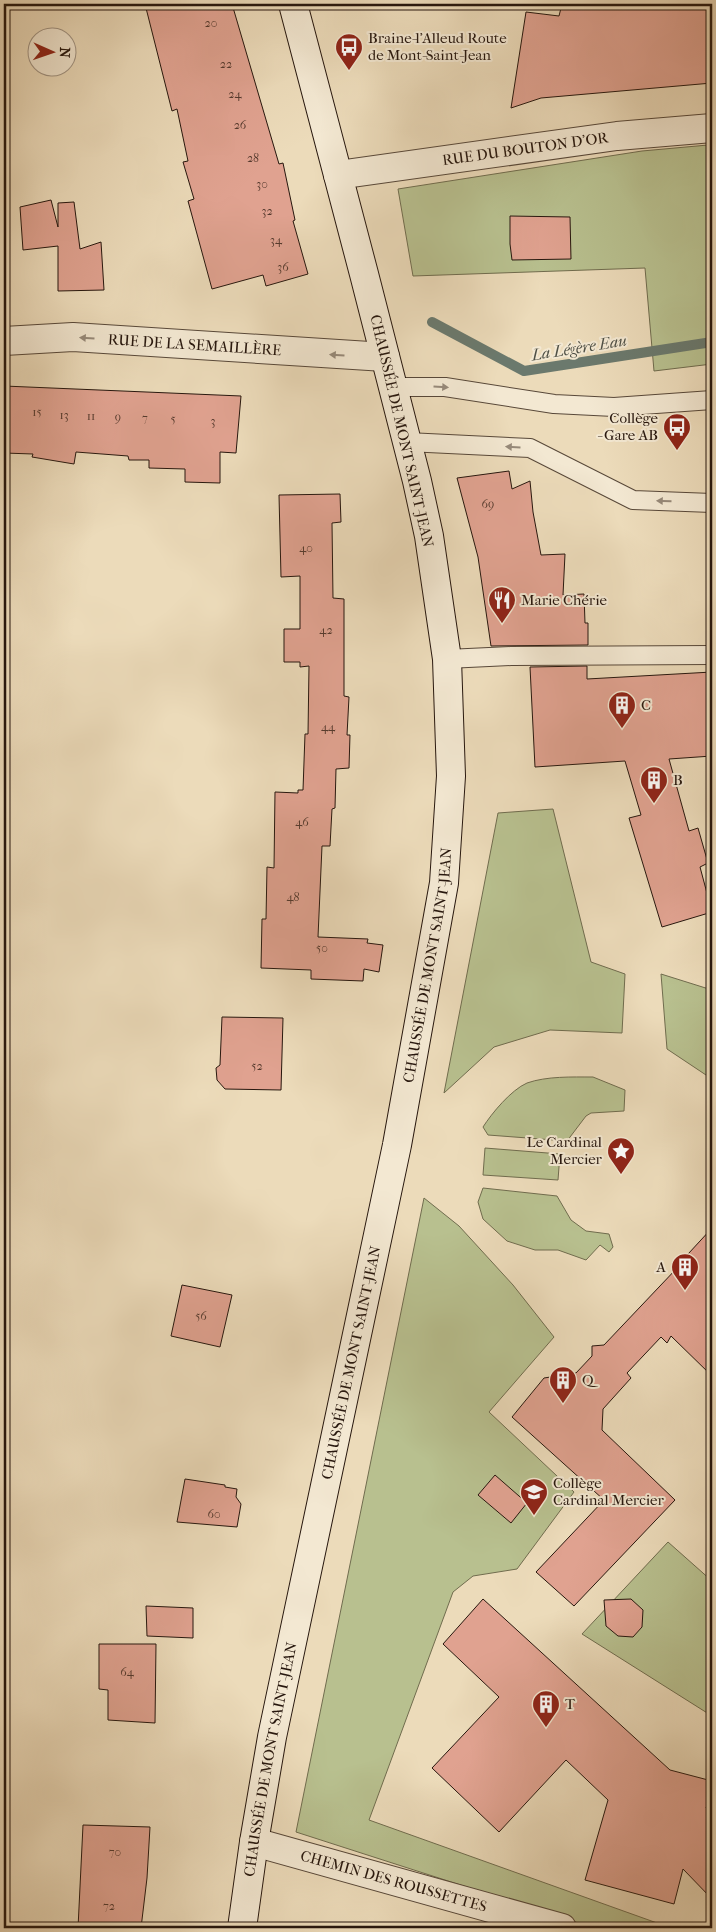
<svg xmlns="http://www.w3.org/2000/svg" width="716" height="1932" font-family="'IM FELL French Canon',serif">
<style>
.green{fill:#b8c08f;stroke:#706c4e}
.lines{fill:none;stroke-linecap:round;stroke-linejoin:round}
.stream{stroke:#6b796d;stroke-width:10}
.building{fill:#e0a290;stroke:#27170e}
.service-casing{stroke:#584839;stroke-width:20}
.minor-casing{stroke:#584839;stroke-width:30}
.secondary-casing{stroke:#27170e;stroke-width:30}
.service{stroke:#f3e8d2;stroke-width:18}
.minor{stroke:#f3e8d2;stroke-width:28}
.secondary{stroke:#f3e8d2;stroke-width:28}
.oneway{fill:#978a7a}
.labels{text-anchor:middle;stroke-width:4;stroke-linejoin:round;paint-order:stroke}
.number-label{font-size:12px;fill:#553a2e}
.poi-label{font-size:15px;fill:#27170e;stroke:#f3e8d2;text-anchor:start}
.street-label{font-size:15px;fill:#27170e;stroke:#f3e8d2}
.water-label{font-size:16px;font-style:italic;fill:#4f5046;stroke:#f3e8d2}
</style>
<rect width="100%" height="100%" fill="#ecdbba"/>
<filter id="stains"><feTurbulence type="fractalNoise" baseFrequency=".004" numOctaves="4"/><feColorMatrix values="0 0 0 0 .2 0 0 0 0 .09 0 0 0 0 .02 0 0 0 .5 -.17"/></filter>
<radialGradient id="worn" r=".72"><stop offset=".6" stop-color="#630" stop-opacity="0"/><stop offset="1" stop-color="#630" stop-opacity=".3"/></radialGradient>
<g class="green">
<polygon points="708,145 710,158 712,158 712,364 654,371 645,268 413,276 398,189 642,151"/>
<polygon points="553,809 591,962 625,974 622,1033 550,1030 494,1047 444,1093 498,813"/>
<polygon points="661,974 712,990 712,1079 667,1049"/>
<path d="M593 1077 625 1090 624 1111 591 1113 586 1116 567 1141 488 1135 483 1127C492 1113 511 1090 527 1083 547 1076 572 1077 593 1077Z"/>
<polygon points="485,1148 560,1154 558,1180 483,1175"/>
<polygon points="483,1188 557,1196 571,1220 586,1231 609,1234 613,1247 609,1252 600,1245 586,1260 558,1250 535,1250 507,1241 483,1219 478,1202"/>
<polygon points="424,1198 459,1226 513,1285 554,1337 489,1412 574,1492 517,1569 473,1576 453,1592 369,1820 671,1928 594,1928 296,1832"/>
<polygon points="668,1542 712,1581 712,1716 582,1634"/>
</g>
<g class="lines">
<polyline class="stream" points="432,322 524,371 712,342"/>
</g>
<g class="building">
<polygon points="165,4 232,4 279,164 283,163 295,220 293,221 308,274 266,286 263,275 212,289 188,201 194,199 183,162 188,161 177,109 172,111 146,8"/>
<polygon points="562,4 712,4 712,83 541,98 511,108 526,12 559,16"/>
<polygon points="51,200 58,227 58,203 74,202 80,249 101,242 104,290 58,291 58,246 23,250 20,207"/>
<polygon points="510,216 570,217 571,259 512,260 510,244"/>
<polygon points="4,386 241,396 236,453 220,452 220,483 185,482 185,469 149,468 149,460 129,460 128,456 76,452 74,464 32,457 33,454 4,453"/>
<polygon points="509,471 512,489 530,481 533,512 541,555 565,554 563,595 584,594 585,623 588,623 588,645 491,646 478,557 457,478"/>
<polygon points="340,494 341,522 332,523 333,598 344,599 344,696 349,697 347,735 350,735 349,768 336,769 335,808 332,809 330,846 322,846 318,937 368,939 367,943 383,945 379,972 364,969 363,981 311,979 311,970 261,968 262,919 266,919 267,867 274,868 275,792 298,793 298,790 303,790 305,734 308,734 309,666 300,667 300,662 284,662 284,629 300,629 300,576 281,577 279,495"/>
<polygon points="587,666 587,679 712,672 712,756 669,759 689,831 698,828 708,863 700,867 712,912 662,927 629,818 641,815 625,761 535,767 530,667"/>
<polygon points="222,1017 283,1018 281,1090 225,1089 217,1080 216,1068 220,1065"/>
<polygon points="712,1228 712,1376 671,1336 667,1343 661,1337 627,1373 631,1378 603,1409 602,1430 675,1500 574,1606 536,1572 604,1500 512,1417 544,1378 576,1373 592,1356 592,1346 604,1345 678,1267 677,1266"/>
<polygon points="182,1285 232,1295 220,1347 171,1336"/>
<polygon points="495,1475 527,1503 511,1523 478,1495"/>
<polygon points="185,1479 225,1485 225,1487 237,1489 236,1497 241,1504 237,1527 177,1522"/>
<polygon points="483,1599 670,1770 712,1781 712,1791 706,1808 712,1814 712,1899 683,1869 674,1904 585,1880 608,1800 566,1760 499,1832 432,1768 499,1697 443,1644"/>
<polygon points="631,1599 643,1610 642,1627 633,1637 618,1636 606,1626 604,1600"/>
<polygon points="146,1606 193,1608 193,1638 147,1636"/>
<polygon points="99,1644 156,1644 155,1723 108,1720 108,1690 99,1689"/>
<polygon points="83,1825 150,1827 147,1878 141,1928 78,1928"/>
</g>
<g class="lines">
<g class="service-casing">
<g id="service">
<polyline points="392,387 445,387 554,404 614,407 712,400"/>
<polyline points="407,442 530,448 633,500 712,503"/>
<polyline points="447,659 511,656 712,655"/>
</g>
</g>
<g class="minor-casing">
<g id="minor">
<path id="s1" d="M338 175 617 136 712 128"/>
<path id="s2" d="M4 341 73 337 385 357"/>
<path id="s3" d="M254 1842 562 1928"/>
</g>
</g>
<g class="secondary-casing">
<g id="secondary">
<path id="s4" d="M242 1928 254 1842 272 1737 397 1145 444 883 451 776 447 659 429 536 417 481 364 274 293 4"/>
</g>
</g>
<use href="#service" class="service"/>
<use href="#minor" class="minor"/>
<use href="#secondary" class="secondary"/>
</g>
<defs><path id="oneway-solid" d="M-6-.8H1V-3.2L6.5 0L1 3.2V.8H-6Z" transform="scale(1.25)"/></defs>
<g class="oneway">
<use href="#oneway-solid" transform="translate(87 338) rotate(-176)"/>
<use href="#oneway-solid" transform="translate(337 355) rotate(-176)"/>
<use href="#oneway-solid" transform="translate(441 387) rotate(4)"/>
<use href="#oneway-solid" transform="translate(513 447) rotate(-177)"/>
<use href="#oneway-solid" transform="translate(664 501) rotate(-178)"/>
</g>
<defs>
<g id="bus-pin" transform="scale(1.4375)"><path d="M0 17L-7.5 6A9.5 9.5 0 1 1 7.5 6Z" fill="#8f2418" stroke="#f3e8d2"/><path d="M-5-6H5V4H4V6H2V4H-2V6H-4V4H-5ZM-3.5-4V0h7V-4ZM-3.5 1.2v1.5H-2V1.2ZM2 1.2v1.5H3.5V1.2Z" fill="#fff"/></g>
<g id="restaurant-pin" transform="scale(1.4375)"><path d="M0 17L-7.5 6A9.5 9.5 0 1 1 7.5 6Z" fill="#8f2418" stroke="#f3e8d2"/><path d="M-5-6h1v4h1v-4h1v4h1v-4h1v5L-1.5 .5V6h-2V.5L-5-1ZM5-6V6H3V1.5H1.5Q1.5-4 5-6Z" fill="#fff"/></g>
<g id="building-pin" transform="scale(1.4375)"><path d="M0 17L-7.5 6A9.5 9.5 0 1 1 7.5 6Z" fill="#8f2418" stroke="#f3e8d2"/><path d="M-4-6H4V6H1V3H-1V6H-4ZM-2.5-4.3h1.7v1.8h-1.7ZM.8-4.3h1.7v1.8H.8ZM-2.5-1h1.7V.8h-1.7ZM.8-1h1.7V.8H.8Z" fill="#fff"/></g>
<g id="sight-pin" transform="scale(1.4375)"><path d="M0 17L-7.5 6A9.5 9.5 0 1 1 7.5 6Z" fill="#8f2418" stroke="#f3e8d2"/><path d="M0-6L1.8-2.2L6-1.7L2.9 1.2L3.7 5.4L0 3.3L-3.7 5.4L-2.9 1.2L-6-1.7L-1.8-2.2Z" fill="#fff"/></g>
<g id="school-pin" transform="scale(1.4375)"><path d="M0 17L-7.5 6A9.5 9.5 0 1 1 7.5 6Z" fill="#8f2418" stroke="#f3e8d2"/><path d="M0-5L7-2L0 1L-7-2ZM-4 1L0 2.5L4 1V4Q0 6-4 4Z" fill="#fff"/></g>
</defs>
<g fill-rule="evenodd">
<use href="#bus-pin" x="349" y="47"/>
<use href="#bus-pin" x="677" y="427"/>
<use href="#restaurant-pin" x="502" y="600"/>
<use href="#building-pin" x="622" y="705"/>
<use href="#building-pin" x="654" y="780"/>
<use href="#sight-pin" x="621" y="1151"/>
<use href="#building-pin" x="685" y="1267"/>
<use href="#building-pin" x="563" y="1380"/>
<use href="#school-pin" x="534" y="1492"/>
<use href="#building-pin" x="546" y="1704"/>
</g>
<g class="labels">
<g class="number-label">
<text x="211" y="27">20</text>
<text x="226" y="68">22</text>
<text x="235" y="98">24</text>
<text x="240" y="129">26</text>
<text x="253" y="162">28</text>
<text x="262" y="188">30</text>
<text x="267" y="215">32</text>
<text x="276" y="244">34</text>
<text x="283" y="271">36</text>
<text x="37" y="416">15</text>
<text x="64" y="419">13</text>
<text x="91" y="420">11</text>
<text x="118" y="421">9</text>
<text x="145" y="422">7</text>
<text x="173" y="423">5</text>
<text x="213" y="425">3</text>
<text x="488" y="508">69</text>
<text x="306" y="552">40</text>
<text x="326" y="634">42</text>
<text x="328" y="731">44</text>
<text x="302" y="826">46</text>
<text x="293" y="901">48</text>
<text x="322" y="952">50</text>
<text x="257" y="1070">52</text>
<text x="201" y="1320">56</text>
<text x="214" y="1518">60</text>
<text x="127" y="1676">64</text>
<text x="115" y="1856">70</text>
<text x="109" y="1910">72</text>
</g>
<g class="poi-label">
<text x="368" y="43">Braine-l'Alleud Route<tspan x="368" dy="17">de Mont-Saint-Jean</tspan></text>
<text x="658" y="423" text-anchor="end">Collège<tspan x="658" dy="17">- Gare AB</tspan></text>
<text x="521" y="605">Marie Chérie</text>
<text x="641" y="710">C</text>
<text x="673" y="785">B</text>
<text x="602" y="1147" text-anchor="end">Le Cardinal<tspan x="602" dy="17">Mercier</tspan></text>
<text x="666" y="1272" text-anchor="end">A</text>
<text x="582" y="1385">Q</text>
<text x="553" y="1488">Collège<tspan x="553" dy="17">Cardinal Mercier</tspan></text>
<text x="565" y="1709">T</text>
</g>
<g class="street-label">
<text dy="5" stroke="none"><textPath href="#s1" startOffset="189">RUE DU BOUTON D'OR</textPath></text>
<text dy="5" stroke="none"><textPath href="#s2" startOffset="191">RUE DE LA SEMAILLÈRE</textPath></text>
<text transform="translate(402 431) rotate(77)" y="5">CHAUSSÉE DE MONT SAINT-JEAN</text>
<text dy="5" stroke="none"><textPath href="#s4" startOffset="981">CHAUSSÉE DE MONT SAINT-JEAN</textPath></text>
<text dy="5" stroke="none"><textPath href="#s4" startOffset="576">CHAUSSÉE DE MONT SAINT-JEAN</textPath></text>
<text dy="5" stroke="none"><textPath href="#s4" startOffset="171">CHAUSSÉE DE MONT SAINT-JEAN</textPath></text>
<text dy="5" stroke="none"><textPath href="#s3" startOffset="145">CHEMIN DES ROUSSETTES</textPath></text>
</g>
<g class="water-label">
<text transform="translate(579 347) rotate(-9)" y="6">La Légère Eau</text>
</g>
</g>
<rect width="716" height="1932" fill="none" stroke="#ecdbba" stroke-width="20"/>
<rect x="5" y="5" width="706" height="1922" fill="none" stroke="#27170e" stroke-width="2.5"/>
<rect x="10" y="10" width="696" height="1912" fill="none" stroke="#27170e"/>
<g transform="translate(52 52) rotate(92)"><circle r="24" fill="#f3e8d2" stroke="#a19484"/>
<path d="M0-4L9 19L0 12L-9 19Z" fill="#8f2418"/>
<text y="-8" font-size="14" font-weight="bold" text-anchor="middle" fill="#27170e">N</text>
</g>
<rect width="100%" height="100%" filter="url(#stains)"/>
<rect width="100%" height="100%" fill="url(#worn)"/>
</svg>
